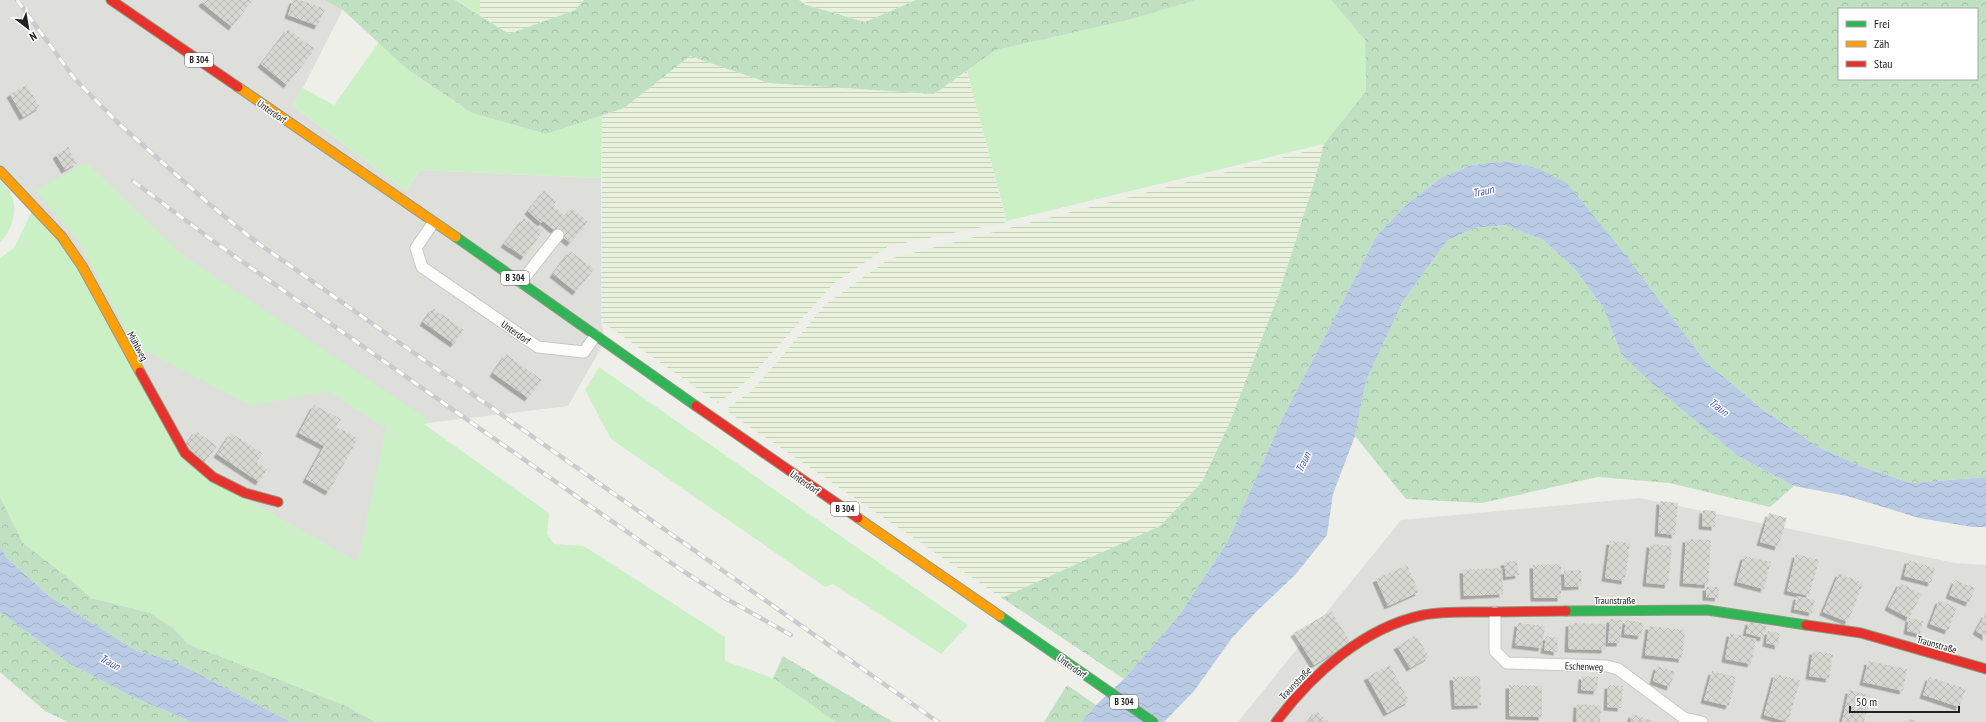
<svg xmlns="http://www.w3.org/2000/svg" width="1986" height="722" font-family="'PT Sans Narrow',sans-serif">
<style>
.residential{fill:#dededb}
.farmland{fill:url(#farmland-rules)}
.grass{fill:#ccf0c6}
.forest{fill:url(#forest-crowns);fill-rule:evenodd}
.parking{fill:#dededc}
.water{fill:url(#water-waves)}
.building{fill:url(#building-cross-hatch);filter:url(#shadow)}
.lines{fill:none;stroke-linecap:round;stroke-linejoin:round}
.street-casing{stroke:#c8c8c6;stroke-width:13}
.fast-casing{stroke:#8f9b80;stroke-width:11}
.slow-casing{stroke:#8f9b80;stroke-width:11}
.jam-casing{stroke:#8f9b80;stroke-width:11}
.street{stroke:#fdfdfc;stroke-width:11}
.fast{stroke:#30b455;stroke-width:9}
.slow{stroke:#ff9f0a;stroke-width:9}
.jam{stroke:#e5322d;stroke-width:9}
.rail-casing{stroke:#cbcbcb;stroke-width:4.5}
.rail{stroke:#fff;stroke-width:3;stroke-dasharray:9;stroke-linecap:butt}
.labels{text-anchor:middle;stroke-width:3;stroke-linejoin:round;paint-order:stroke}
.shield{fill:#fff;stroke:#646464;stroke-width:1}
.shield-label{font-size:9px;font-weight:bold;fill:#212121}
.street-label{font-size:10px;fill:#212121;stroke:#fff}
.water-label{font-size:11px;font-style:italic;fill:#434fbb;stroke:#fff}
</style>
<defs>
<pattern id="farmland-rules" width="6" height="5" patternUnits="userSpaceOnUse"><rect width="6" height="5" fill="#e8f1dc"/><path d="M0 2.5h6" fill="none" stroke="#c7cebc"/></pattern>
<pattern id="forest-crowns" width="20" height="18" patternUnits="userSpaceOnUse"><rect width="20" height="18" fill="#bfe1c1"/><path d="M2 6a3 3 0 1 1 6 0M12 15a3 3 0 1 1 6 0" fill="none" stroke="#a4c1a6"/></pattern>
<pattern id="water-waves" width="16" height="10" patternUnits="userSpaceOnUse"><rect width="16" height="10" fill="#bacbe5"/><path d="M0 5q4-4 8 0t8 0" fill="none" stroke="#a0aec4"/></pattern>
<pattern id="building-cross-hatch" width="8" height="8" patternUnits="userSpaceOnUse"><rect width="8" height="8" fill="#d8d8d2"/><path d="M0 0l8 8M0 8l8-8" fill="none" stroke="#b9b9b4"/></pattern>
<filter id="shadow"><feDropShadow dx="-3.5" dy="3.5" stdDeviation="0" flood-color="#0004"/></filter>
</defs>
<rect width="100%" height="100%" fill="#efefea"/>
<g class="residential">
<polygon points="0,0 324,0 343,9 303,88 292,105 406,191 420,170 601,178 601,321 605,341 568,406 387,428 358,563 189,467 67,249 0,176"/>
<polygon points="1640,498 1955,563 1986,565 1986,722 1238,722 1401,520"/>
</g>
<g class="farmland">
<polygon points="480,0 584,0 575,10 509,34 480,15"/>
<polygon points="806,0 916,0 865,22 806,5"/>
<polygon points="690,56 769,83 934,94 967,71 1007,222 889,246 833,284 748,380 718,403 601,321 602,115 624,108"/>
<polygon points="1323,147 1313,186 1278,296 1230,422 1202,482 1160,526 1002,598 725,410 753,390 826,304 889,259"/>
</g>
<g class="grass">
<polygon points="455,0 480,0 480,15"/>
<polygon points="1196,0 1331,0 1365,40 1366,91 1324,144 1007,221 967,71 996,50 1128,20"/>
<polygon points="379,42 407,69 472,113 546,134 602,115 601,178 420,170 406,191 292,105 303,88 334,105"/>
<polygon points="86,162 181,254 432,422 424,424 549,513 547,534 554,544 584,546 725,637 725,661 773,678 836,722 377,722 344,705 188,644 173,628 150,613 91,598 70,579 23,543 0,497 0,258 14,248 32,211 67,249 189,467 358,562 386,428 327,391 252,406 134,345 77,239 36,191"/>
<path d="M0 180C3 184 8 188 10 192 19 208 13 230 0 242Z"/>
<polygon points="599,367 968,625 941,654 833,584 825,587 611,439 585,390"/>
</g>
<g class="forest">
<polygon points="324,0 455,0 509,34 575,10 584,0 799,0 806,5 865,22 916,0 1196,0 1128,20 996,50 934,94 769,83 690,56 624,108 546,134 472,113 407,69 343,10"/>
<path d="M1331 0H1986V477L1911 483 1863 467 1818 447 1761 408 1705 361 1631 262 1537 168 1505 161 1472 165 1442 177 1408 203 1377 235 1283 417 1228 541 1180 614 1124 679 1002 598 1160 526 1202 482 1230 422 1278 296 1313 186 1324 144 1366 91 1365 40ZM1839 9H1977V79H1839Z"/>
<polygon points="1505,225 1543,240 1573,267 1603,307 1621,354 1738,456 1794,486 1770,507 1669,483 1598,477 1482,503 1406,499 1355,436 1366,381 1403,301 1447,241 1474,228"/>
<polygon points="0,497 23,543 70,579 91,598 150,613 173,628 188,644 344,705 376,722 291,722 176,662 135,650 49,596 7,558 0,547"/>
<polygon points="0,612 70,664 133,697 192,722 68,722 45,711 0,672"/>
<polygon points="783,656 893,722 836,722 773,678"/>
<polygon points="1067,685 1096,705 1081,722 1044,722"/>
</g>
<polygon class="parking" points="428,271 445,283 436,296 419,284"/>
<g class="water">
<polygon points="1505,161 1537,168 1567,183 1631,262 1705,361 1761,408 1818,447 1863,467 1911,483 1986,477 1986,527 1972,527 1919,518 1847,496 1794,486 1738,456 1660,391 1621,354 1603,307 1573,267 1543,240 1505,225 1474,228 1447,241 1403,301 1366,381 1355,436 1333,494 1327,535 1296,574 1257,611 1232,638 1194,691 1164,722 1081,722 1096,705 1124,679 1180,614 1228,541 1283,417 1377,235 1408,203 1442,177 1472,165"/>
<polygon points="0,547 7,558 49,596 135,650 176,662 291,722 192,722 133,697 70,664 0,612"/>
</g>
<g class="building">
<polygon points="204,0 253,0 232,27 202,3"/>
<polygon points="293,0 300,0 325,9 318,26 288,15"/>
<polygon points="288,29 315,49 287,85 261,64"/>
<polygon points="26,85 40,107 23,117 10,94"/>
<polygon points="68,147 77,163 65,170 56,155"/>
<polygon points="544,191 556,201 554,207 565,216 572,208 588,222 570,243 543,221 541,223 528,211"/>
<polygon points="524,218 543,231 524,257 504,244"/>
<polygon points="570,251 594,269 576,292 553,274"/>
<polygon points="433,308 464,330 454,344 423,322"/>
<polygon points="506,354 542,380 528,398 493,373"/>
<polygon points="314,405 341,419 336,427 358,438 329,492 306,479 324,446 299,433"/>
<polygon points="196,431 217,446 205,462 184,447"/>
<polygon points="231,433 262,453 257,462 267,469 259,482 217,454"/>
<polygon points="1660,501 1678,503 1675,535 1658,533"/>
<polygon points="1703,510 1716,511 1715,527 1702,526"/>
<polygon points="1769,513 1787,518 1778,547 1760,542"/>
<polygon points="1686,539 1711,540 1708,585 1683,583"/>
<polygon points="1610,541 1630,543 1625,581 1605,578"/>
<polygon points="1650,544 1672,546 1668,585 1646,583"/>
<polygon points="1796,554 1819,560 1809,596 1787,591"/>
<polygon points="1744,556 1771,562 1764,589 1737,582"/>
<polygon points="1908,560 1935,568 1931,583 1904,576"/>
<polygon points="1517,561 1519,575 1506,577 1504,562"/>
<polygon points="1561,564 1561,598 1534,598 1533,565"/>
<polygon points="1407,565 1419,592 1388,606 1376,579"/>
<polygon points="1502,568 1503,594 1464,596 1463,570"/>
<polygon points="1581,570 1582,586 1565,587 1564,571"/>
<polygon points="1839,573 1863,583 1848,622 1823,612"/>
<polygon points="1955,580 1975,588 1969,603 1949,595"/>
<polygon points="1900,583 1922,594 1909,618 1888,607"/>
<polygon points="1706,587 1719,587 1718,598 1706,597"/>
<polygon points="1797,596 1815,600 1812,613 1794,609"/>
<polygon points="1939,600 1957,608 1948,631 1930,624"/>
<polygon points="1331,611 1351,643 1314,665 1294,633"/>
<polygon points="1986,613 1986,637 1976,631"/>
<polygon points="1909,618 1923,621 1920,634 1907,631"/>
<polygon points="1610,619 1622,620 1620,643 1608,643"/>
<polygon points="1626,620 1644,623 1641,636 1624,634"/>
<polygon points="1749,621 1767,626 1763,638 1746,633"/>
<polygon points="1518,623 1545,626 1542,648 1515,645"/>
<polygon points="1569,623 1606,624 1605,650 1568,649"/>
<polygon points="1649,626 1685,630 1682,659 1645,655"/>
<polygon points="1768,631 1780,633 1778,646 1766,643"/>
<polygon points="1730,633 1756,639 1751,664 1725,659"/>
<polygon points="1416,635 1429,657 1410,668 1397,646"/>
<polygon points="1546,636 1558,638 1557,652 1544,650"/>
<polygon points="1813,651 1833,654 1829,679 1809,676"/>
<polygon points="1868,661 1907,669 1903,691 1863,682"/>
<polygon points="1390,665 1409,701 1387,713 1367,677"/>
<polygon points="1657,666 1675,672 1670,687 1653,681"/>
<polygon points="1712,671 1736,677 1729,706 1704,700"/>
<polygon points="1775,674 1800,680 1788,722 1764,715"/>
<polygon points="1480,676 1481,705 1455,706 1453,677"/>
<polygon points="1582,676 1598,677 1597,691 1581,690"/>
<polygon points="1929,677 1966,689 1959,707 1923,695"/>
<polygon points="1509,685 1542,686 1542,717 1509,716"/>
<polygon points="1608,685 1623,686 1621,708 1607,707"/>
<polygon points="1849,690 1871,695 1864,722 1842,722"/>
<polygon points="1577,704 1601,706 1600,722 1576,722"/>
<polygon points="1316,711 1328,721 1327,722 1308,722"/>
<polygon points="1632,714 1655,722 1630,722"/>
<polygon points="1908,718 1917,722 1907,722"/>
</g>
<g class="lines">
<g class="street-casing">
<g id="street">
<polyline points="433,223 416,248 422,267 538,347 584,352 595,336"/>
<polyline points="521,282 558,235"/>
<polyline points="1495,612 1495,651 1507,663 1607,666 1618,669 1684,718 1702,722"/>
</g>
</g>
<g class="fast-casing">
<g id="fast">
<polyline points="456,237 696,406"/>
<polyline points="1566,611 1707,610 1806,625"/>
<polyline points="1000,616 1153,722"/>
</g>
</g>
<g class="slow-casing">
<g id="slow">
<polyline points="238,87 456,237"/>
<polyline points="0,171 62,237 82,266 140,372"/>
<polyline points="858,518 1000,616"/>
</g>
</g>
<g class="jam-casing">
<g id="jam">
<polyline points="111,0 238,87"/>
<polyline points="140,372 185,453 213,477 245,493 278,502"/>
<polyline points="696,406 858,518"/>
<polyline points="1806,625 1861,633 1986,669"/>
<path d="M1276 722C1312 674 1363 628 1423 615 1443 611 1464 612 1484 612 1511 612 1538 611 1566 611"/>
</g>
</g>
<use href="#street" class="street"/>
<use href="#fast" class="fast"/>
<use href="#slow" class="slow"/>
<use href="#jam" class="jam"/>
<g class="rail-casing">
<g id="rail">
<polyline points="17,0 74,78 117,122 208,203 255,241 938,722"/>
<polyline points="133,181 220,246 680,569 725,598 791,635"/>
</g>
</g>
<use href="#rail" class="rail"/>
</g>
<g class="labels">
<g class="shield">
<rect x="185" y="53" width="28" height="14" rx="3"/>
<rect x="501" y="271" width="28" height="14" rx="3"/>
<rect x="831" y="502" width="28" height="14" rx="3"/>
<rect x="1110" y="695" width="28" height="14" rx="3"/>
</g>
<g class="shield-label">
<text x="199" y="63">B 304</text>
<text x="515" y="281">B 304</text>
<text x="845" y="512">B 304</text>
<text x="1124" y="705">B 304</text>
</g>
<g class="street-label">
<text transform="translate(272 111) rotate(35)" y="4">Unterdorf</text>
<text transform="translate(516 332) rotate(35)" y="4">Unterdorf</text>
<text transform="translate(138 346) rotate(62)" y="4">Mühlweg</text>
<text transform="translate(805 482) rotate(35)" y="4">Unterdorf</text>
<text x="1615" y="604">Traunstraße</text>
<text transform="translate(1937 644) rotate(16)" y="4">Traunstraße</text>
<text transform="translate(1072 666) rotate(35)" y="4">Unterdorf</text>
<text transform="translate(1584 666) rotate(2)" y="4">Eschenweg</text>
<text transform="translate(1295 683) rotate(-46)" y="4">Traunstraße</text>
</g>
<g class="water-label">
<text transform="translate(1483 191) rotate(-12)" y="4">Traun</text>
<text transform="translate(1719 407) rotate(38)" y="4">Traun</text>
<text transform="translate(1303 462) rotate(-64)" y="4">Traun</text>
<text transform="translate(110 662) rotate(29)" y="4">Traun</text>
</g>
</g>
<rect x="1838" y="8" width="140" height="72" fill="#ffffff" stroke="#a6a6a6"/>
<rect x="1846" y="21" width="20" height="6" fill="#30b455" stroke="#a6a6a6"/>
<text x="1874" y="28" font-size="12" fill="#212121">Frei</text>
<rect x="1846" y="41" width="20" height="6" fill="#ff9f0a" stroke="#a6a6a6"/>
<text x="1874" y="48" font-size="12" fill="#212121">Zäh</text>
<rect x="1846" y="61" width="20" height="6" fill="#e5322d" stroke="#a6a6a6"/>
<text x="1874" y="68" font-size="12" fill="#212121">Stau</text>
<g transform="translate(28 28) rotate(149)" stroke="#ffffff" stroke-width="3" paint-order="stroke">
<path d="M0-3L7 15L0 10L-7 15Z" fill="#212121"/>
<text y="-6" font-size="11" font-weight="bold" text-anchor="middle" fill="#212121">N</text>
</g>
<path d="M1850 706v6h109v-6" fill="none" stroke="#212121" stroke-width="2"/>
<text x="1856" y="706" font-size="12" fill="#212121" stroke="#ffffff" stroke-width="3" paint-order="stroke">50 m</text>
</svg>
